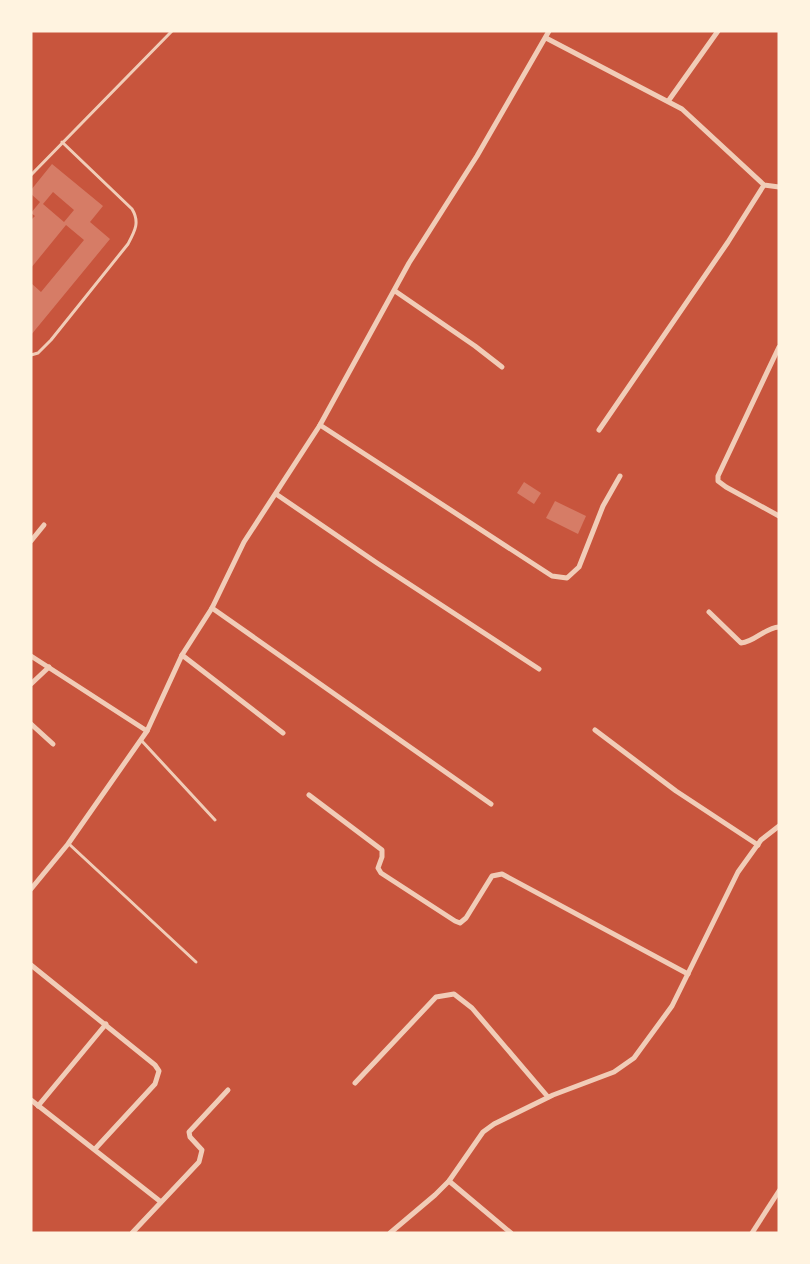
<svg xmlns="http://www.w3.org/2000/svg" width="810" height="1264" font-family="'PT Sans Narrow',sans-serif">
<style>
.building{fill:#d67c66;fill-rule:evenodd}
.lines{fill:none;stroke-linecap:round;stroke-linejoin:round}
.service{stroke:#f1ccb7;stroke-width:3}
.minor{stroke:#f1ccb7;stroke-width:5}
</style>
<rect width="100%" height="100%" fill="#c8553d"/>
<g class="building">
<path d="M52 164 103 206 90 222 110 239 31 335V283L41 292 84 240 66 225 31 268V220L35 216 31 213 40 202 31 194V190ZM53 192 74 210 64 222 43 204Z"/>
<polygon points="524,482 541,493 534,504 517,493"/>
<polygon points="555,501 586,516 578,534 546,518"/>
</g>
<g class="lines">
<g class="service">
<polyline points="31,175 172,31"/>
<path d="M31 355 38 353 51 340 128 244C135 231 140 222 132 209L62 142"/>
<polyline points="141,740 215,820"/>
<polyline points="69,844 196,962"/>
</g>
<g class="minor">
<polyline points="546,38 682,109 764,185 779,187"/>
<polyline points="669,100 718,31"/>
<polyline points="395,291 475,346 502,367"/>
<polyline points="779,347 718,476 718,481 726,487 779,516"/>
<polyline points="320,425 552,576 567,578 579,567 603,506 620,476"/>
<polyline points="599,430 728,242 764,185"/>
<polyline points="276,494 377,563 539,669"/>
<polyline points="31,541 44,525"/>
<polyline points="212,608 491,804"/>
<path d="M709 612 741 643C755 642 764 628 779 627"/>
<polyline points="182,655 283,733"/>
<polyline points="31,656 147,731"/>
<polyline points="31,684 49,667"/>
<polyline points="31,724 53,744"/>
<polyline points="595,730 676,791 758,845"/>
<polyline points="309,795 382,850 382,857 378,868 381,873 455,921 460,923 466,918 492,876 502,874 688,974"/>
<polyline points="31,889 68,844 147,731 182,655 212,608 244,542 320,425 409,263 477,156 549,31"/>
<polyline points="31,965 155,1065 159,1071 155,1084 95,1149"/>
<polyline points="355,1083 436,997 454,994 472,1008 548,1097"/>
<polyline points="31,1100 161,1202"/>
<polyline points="38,1106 106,1024"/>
<polyline points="449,1181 511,1233"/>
<polyline points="132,1233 199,1162 202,1150 190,1137 189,1132 228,1090"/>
<polyline points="390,1233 435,1195 449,1181 483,1132 494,1124 553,1095 614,1072 634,1058 672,1006 738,872 761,840 779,826"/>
<polyline points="752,1233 779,1191"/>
</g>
</g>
<rect width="810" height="1264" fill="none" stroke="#fff3e0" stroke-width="65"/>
</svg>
